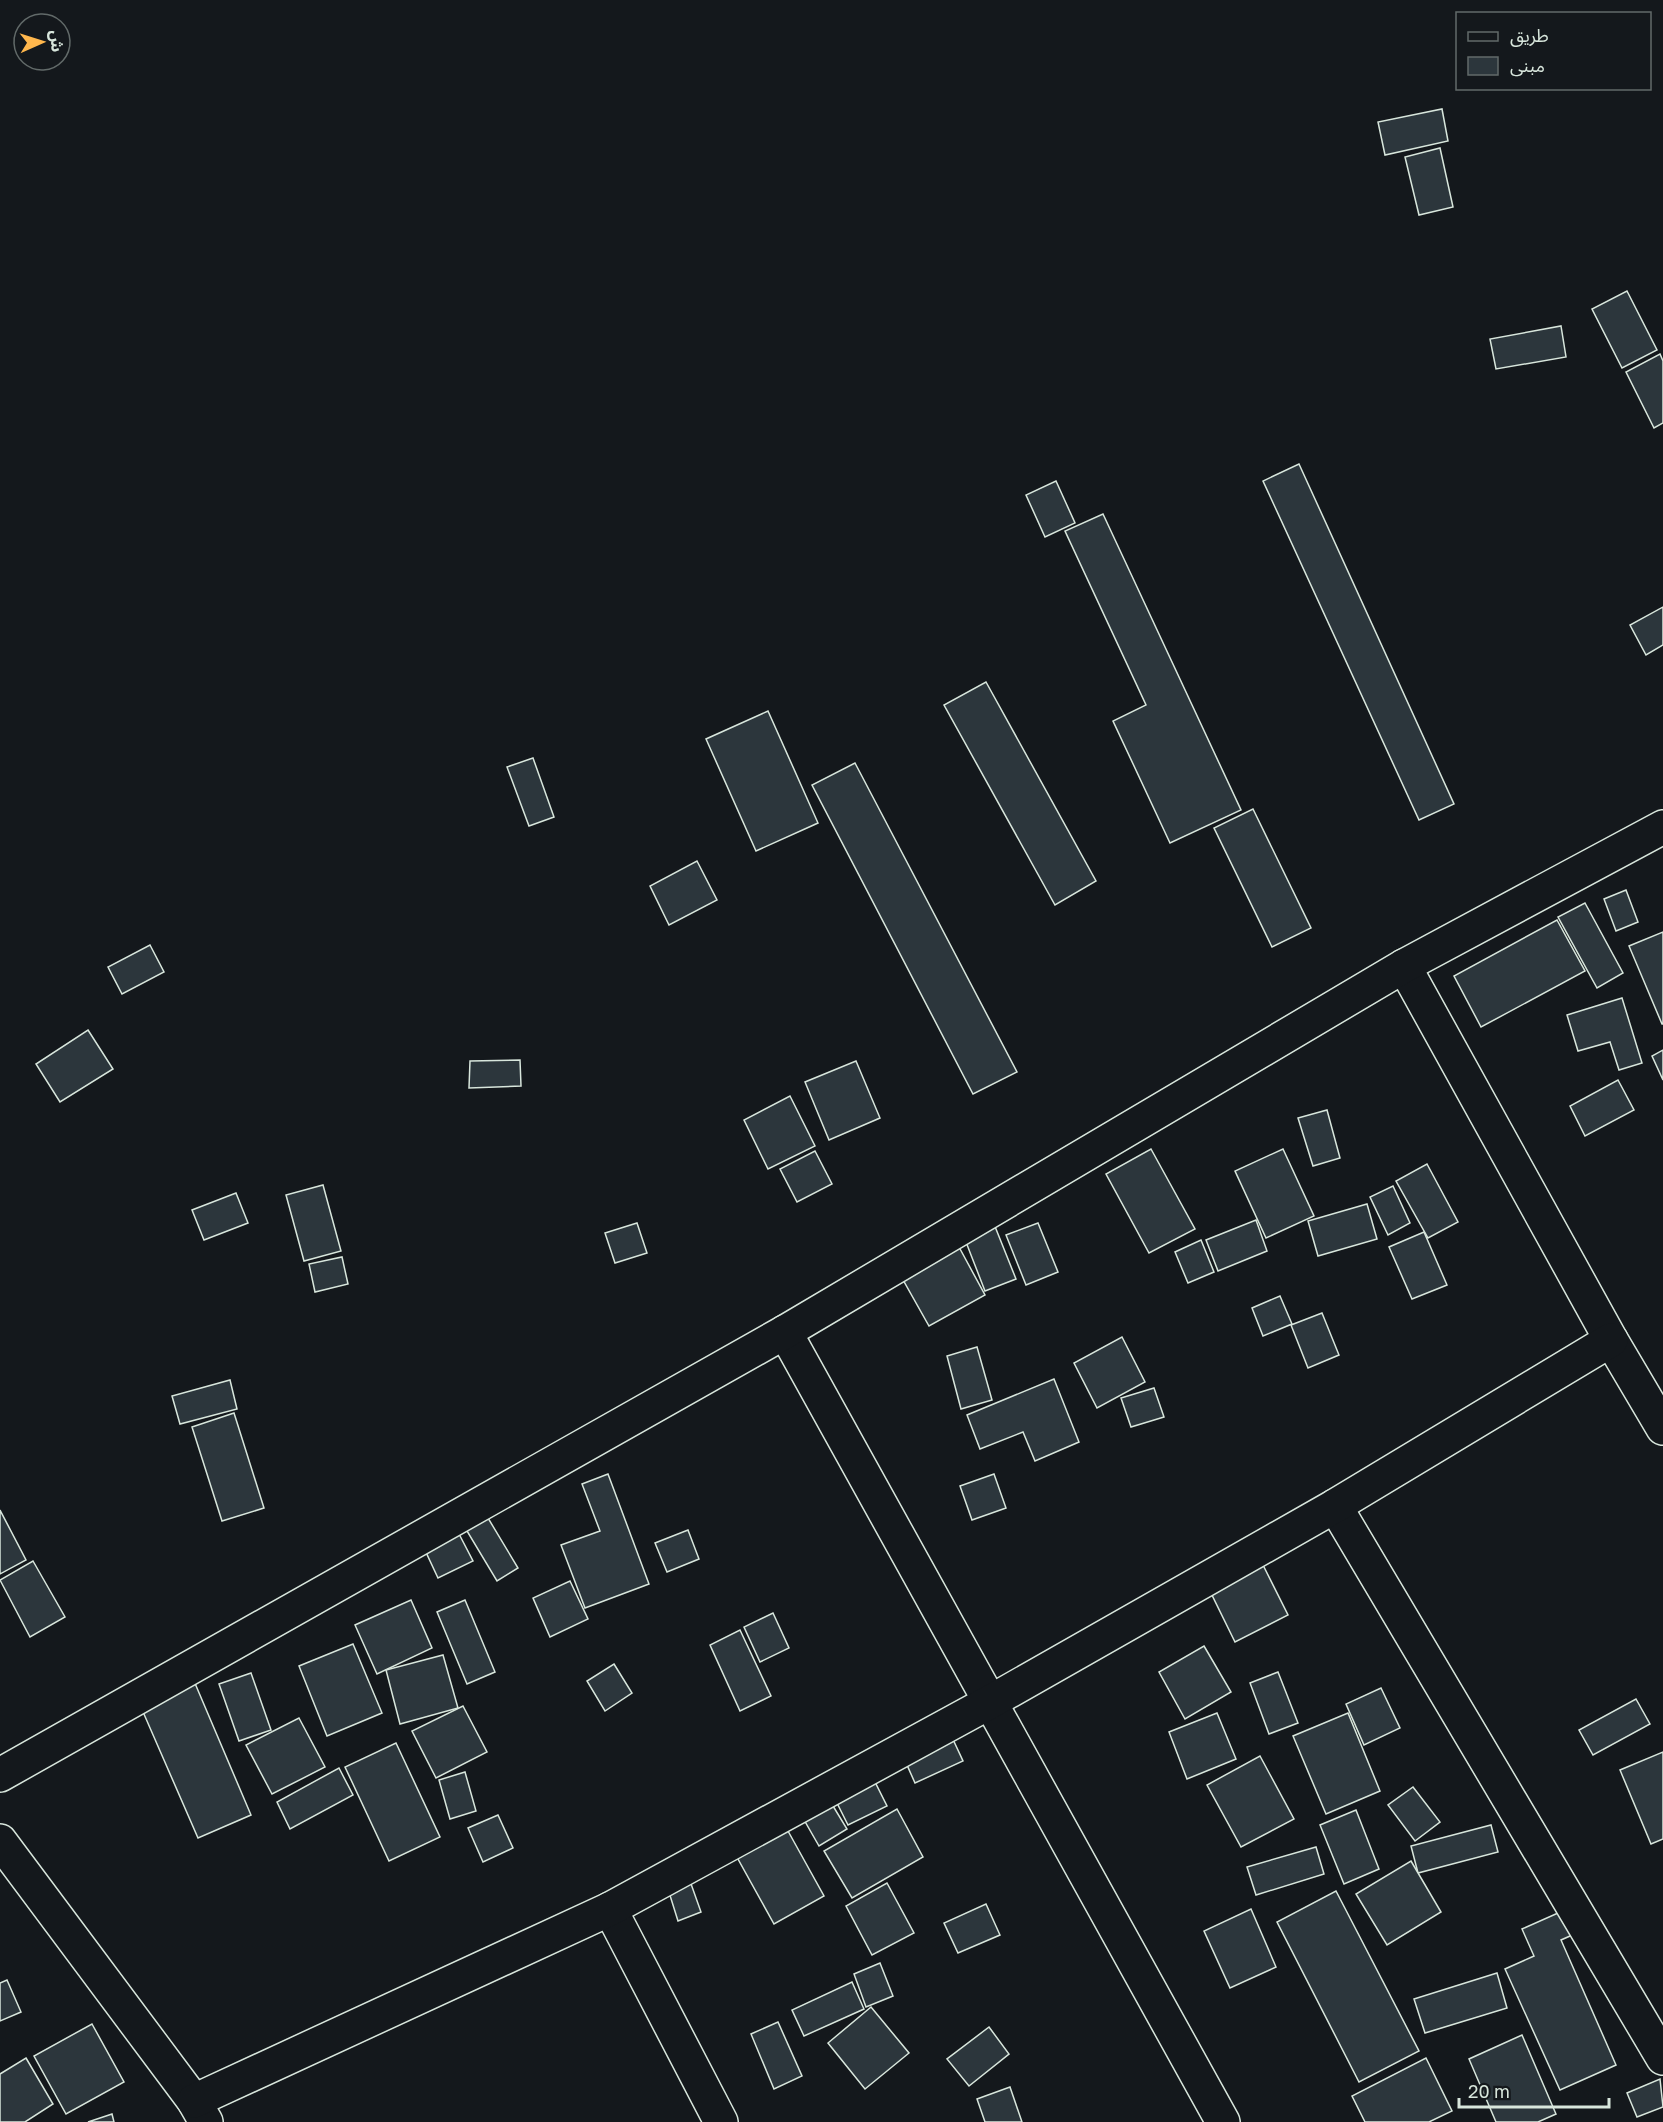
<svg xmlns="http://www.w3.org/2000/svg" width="1663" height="2122" font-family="'Golos Text','Noto Sans Arabic',sans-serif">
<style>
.building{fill:#2c363c;stroke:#d8e6dc;stroke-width:1.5}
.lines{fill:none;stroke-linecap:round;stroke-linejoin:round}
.street-casing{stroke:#d8e6dc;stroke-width:36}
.street{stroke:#14181c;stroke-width:33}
</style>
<rect width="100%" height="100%" fill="#14181c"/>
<g class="building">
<polygon points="1442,109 1448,141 1385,155 1378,122"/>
<polygon points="1440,148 1453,207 1419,215 1405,157"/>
<polygon points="1627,291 1657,350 1622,368 1592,309"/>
<polygon points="1561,326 1566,357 1496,369 1490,339"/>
<polygon points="1660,354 1663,361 1663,423 1654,428 1626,372"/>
<polygon points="1299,464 1454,804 1419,820 1263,481"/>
<polygon points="1056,481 1075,523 1045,537 1026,495"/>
<polygon points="1103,514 1241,810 1170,843 1113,721 1146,705 1065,531"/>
<polygon points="1663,607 1663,645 1646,655 1630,625"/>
<polygon points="986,682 1096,881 1055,905 944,705"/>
<polygon points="768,711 818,823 756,851 706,739"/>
<polygon points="533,758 554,817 529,826 507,767"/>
<polygon points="855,763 1017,1072 973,1094 812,785"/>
<polygon points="1253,809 1311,928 1272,947 1214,828"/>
<polygon points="697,861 717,900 669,925 650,886"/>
<polygon points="1626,890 1638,922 1616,931 1604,899"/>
<polygon points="1585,903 1623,973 1597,988 1558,917"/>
<polygon points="1557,920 1585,971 1481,1027 1454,976"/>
<polygon points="1663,932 1663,1024 1662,1024 1629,946"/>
<polygon points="150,945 164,972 122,994 108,967"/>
<polygon points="1622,998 1642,1063 1619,1070 1610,1042 1578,1051 1567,1015"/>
<polygon points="88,1030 113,1069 60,1102 36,1064"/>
<polygon points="1663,1050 1663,1080 1652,1056"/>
<polygon points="520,1060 521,1086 469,1088 470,1061"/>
<polygon points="856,1061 880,1118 829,1140 805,1082"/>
<polygon points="1618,1080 1634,1110 1585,1136 1570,1106"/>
<polygon points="790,1096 815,1146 768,1169 744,1120"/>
<polygon points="1327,1110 1340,1158 1313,1166 1298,1118"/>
<polygon points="1151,1149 1195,1229 1149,1253 1106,1174"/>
<polygon points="1283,1149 1314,1216 1266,1238 1235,1171"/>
<polygon points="815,1151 832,1184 797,1202 780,1169"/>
<polygon points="1427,1164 1458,1222 1428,1238 1396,1181"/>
<polygon points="323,1185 341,1251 304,1261 286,1195"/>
<polygon points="1393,1186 1410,1223 1388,1235 1370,1197"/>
<polygon points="236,1193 248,1223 204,1240 192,1210"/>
<polygon points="1367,1204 1377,1239 1318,1256 1308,1221"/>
<polygon points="1256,1220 1267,1251 1218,1271 1206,1240"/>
<polygon points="637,1223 647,1253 615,1263 605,1233"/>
<polygon points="1038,1223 1058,1272 1026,1285 1006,1235"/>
<polygon points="994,1224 1016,1279 985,1291 964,1237"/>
<polygon points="1424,1232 1447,1285 1412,1299 1389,1247"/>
<polygon points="1201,1240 1214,1272 1188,1283 1175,1252"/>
<polygon points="959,1247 985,1295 929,1326 902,1278"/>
<polygon points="342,1257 348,1284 315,1292 309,1264"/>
<polygon points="1280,1296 1292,1324 1263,1336 1252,1308"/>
<polygon points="1322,1313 1339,1355 1308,1368 1291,1325"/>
<polygon points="1122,1337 1145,1382 1097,1408 1074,1363"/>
<polygon points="977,1347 992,1400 961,1409 947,1356"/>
<polygon points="1054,1379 1079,1442 1035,1461 1023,1432 980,1449 967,1415"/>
<polygon points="230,1380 237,1409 180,1424 172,1396"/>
<polygon points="1154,1388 1164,1417 1131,1427 1121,1398"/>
<polygon points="234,1413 264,1508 222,1521 192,1427"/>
<polygon points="608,1474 649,1584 585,1608 561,1545 600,1531 582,1484"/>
<polygon points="994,1474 1006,1508 972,1520 960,1486"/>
<polygon points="0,1510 26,1560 0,1574"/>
<polygon points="485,1513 518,1568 497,1581 464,1526"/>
<polygon points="688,1530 699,1559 667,1572 655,1543"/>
<polygon points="458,1532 473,1561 438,1578 424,1548"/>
<polygon points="33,1561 65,1617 30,1637 0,1580"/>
<polygon points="1262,1563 1288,1615 1235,1642 1209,1589"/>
<polygon points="570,1581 588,1619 550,1637 533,1598"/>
<polygon points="411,1600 432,1648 377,1674 355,1625"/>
<polygon points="465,1600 495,1672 467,1684 437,1612"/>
<polygon points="773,1613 789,1648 760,1662 744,1627"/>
<polygon points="740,1630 771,1696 740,1711 710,1645"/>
<polygon points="353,1644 382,1713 327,1736 299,1666"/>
<polygon points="1204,1646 1231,1692 1185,1719 1159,1672"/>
<polygon points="443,1655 458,1708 400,1724 386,1670"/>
<polygon points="614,1664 632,1693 605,1711 587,1681"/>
<polygon points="1278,1672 1298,1723 1269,1734 1250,1683"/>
<polygon points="251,1673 271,1730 239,1741 219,1684"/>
<polygon points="194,1681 251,1815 198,1838 140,1705"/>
<polygon points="1381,1688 1400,1728 1364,1745 1346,1704"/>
<polygon points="1636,1699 1650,1724 1593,1755 1579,1730"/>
<polygon points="463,1706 487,1752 436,1778 412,1731"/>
<polygon points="1217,1713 1236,1759 1187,1779 1169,1732"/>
<polygon points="1348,1713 1380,1791 1326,1814 1293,1736"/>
<polygon points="299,1718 325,1767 272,1794 246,1745"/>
<polygon points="950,1733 963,1761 915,1783 903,1756"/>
<polygon points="396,1743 440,1837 389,1861 345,1767"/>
<polygon points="1663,1752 1663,1839 1651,1844 1620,1770"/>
<polygon points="1260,1756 1294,1819 1241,1847 1207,1785"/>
<polygon points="339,1768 353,1795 290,1829 277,1802"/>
<polygon points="465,1772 476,1811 450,1819 439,1780"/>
<polygon points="872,1776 887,1806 848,1825 833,1795"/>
<polygon points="1413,1787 1440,1822 1415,1841 1388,1805"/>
<polygon points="830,1801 847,1829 819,1846 803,1818"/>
<polygon points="897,1809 923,1857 852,1898 824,1851"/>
<polygon points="1356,1810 1379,1869 1344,1884 1320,1825"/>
<polygon points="498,1815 513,1848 483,1862 468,1828"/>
<polygon points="783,1822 824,1896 774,1924 733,1850"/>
<polygon points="1491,1825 1498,1852 1418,1873 1411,1846"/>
<polygon points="1316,1847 1324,1874 1256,1895 1247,1867"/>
<polygon points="1411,1861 1441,1912 1387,1945 1356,1894"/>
<polygon points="690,1881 701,1912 678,1921 668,1889"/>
<polygon points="887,1883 914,1933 872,1955 846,1906"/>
<polygon points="1336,1891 1419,2051 1359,2082 1277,1922"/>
<polygon points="986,1904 1000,1935 958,1953 944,1923"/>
<polygon points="1576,1905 1586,1929 1561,1940 1616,2065 1560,2090 1505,1969 1534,1956 1522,1929"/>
<polygon points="1251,1909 1276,1967 1230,1988 1204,1931"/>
<polygon points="880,1963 893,1996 866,2007 854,1974"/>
<polygon points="1497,1973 1507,2008 1425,2033 1414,1999"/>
<polygon points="7,1980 21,2012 0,2021 0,1983"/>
<polygon points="852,1982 864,2009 804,2036 792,2010"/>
<polygon points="871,2007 909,2053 865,2089 828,2043"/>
<polygon points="778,2022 802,2076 774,2089 751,2034"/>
<polygon points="92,2024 124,2082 66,2114 34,2056"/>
<polygon points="989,2027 1009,2054 969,2086 947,2059"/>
<polygon points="1522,2035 1556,2114 1538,2122 1496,2122 1469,2059"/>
<polygon points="26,2058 53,2104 25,2122 0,2122 0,2074"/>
<polygon points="1426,2058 1452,2111 1429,2122 1365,2122 1352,2096"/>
<polygon points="1660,2079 1663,2107 1637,2117 1627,2093"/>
<polygon points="1010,2087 1022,2122 985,2122 977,2099"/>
<polygon points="112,2114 114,2122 88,2122"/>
</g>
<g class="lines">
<g class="street-casing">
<g id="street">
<polyline points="1404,966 1611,1340 1663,1428"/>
<polyline points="785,1332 1223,2122"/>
<polyline points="1335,1506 1663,2058"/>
<polyline points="0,1775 785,1332 1404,966 1663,827"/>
<polyline points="0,1841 194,2101 206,2122"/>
<polyline points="610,1909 721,2122"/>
<polyline points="194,2101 610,1909 990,1702 1335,1506 1611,1340"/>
</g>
</g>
<use href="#street" class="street"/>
</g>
<rect x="1456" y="12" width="195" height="78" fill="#14181c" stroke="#626a69" stroke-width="1.5"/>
<rect x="1468" y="32" width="30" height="9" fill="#14181c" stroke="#626a69" stroke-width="1.5"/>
<text x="1510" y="42" font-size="18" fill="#d8e6dc">طريق</text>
<rect x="1468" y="57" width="30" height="18" fill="#2c363c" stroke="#626a69" stroke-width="1.5"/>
<text x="1510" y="72" font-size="18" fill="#d8e6dc">مبنى</text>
<g transform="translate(42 42) rotate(87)"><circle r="28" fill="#14181c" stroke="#626a69" stroke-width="1.5"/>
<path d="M0-4.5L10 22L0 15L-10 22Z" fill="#ffb74d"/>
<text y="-9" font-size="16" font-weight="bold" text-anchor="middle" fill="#d8e6dc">ش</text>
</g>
<path d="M1459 2098v9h150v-9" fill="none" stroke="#d8e6dc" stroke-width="3"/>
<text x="1468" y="2098" font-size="18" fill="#d8e6dc" stroke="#14181c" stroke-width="4.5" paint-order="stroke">20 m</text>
</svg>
